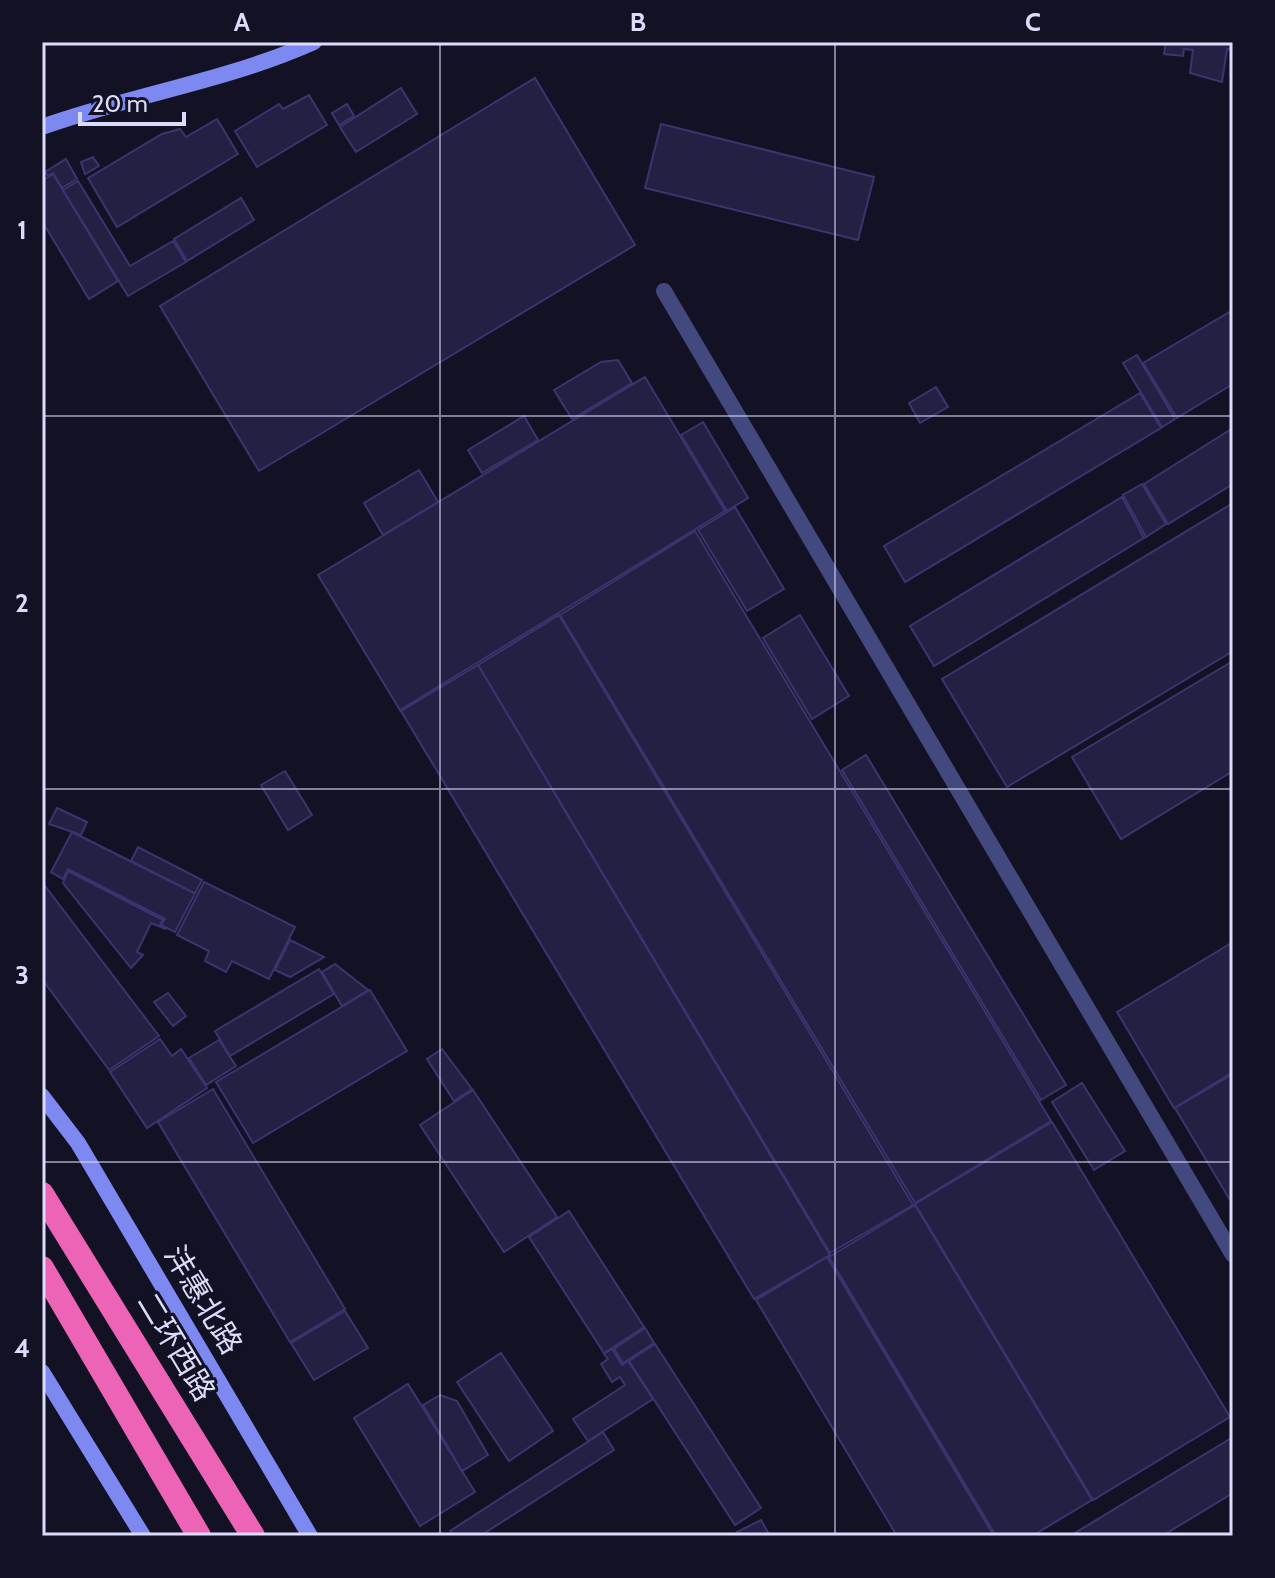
<svg xmlns="http://www.w3.org/2000/svg" width="1275" height="1578" font-family="Cabin,'Noto Sans SC',sans-serif">
<style>
.building{fill:#232044;stroke:#39356e;stroke-width:2}
.lines{fill:none;stroke-linecap:round;stroke-linejoin:round}
.street{stroke:#43487f;stroke-width:16}
.secondary{stroke:#7d89f0;stroke-width:16}
.highway{stroke:#ed64b7;stroke-width:24}
.grid{fill:none;stroke:#dbdbfb;stroke-width:2;stroke-opacity:0.55}
.labels{text-anchor:middle;stroke-width:6;stroke-linejoin:round;paint-order:stroke}
.street-label{font-size:30px;fill:#dbdbfb;stroke:#131225}
.neatline{fill:none;stroke:#dbdbfb;stroke-width:3}
.grid-label{font-size:26px;text-anchor:middle;font-weight:bold;fill:#dbdbfb}
</style>
<rect width="100%" height="100%" fill="#131225"/>
<g class="building">
<polygon points="1166,42 1233,42 1233,50 1227,49 1222,82 1190,73 1193,50 1184,49 1183,56 1164,54"/>
<polygon points="535,78 635,245 259,471 160,306"/>
<polygon points="401,88 417,114 356,152 340,127"/>
<polygon points="309,95 327,125 257,167 235,131 279,104 283,109"/>
<polygon points="347,104 354,116 339,125 332,113"/>
<polygon points="217,119 238,154 117,227 88,178 162,134 180,129 186,137"/>
<polygon points="661,124 874,177 858,240 645,188"/>
<polygon points="93,157 99,166 85,174 81,162"/>
<polygon points="66,159 77,179 62,188 53,173 48,176 45,172"/>
<polygon points="53,174 118,281 89,299 42,221 42,181"/>
<polygon points="78,181 130,266 173,241 186,262 128,296 63,190"/>
<polygon points="241,198 254,220 187,261 174,239"/>
<polygon points="1233,310 1233,384 1177,418 1143,363"/>
<polygon points="1137,355 1175,419 1162,427 1123,363"/>
<polygon points="618,360 632,383 572,419 554,390 601,362"/>
<polygon points="645,377 725,511 400,710 318,575"/>
<polygon points="936,387 948,407 920,423 909,403"/>
<polygon points="1140,393 1161,428 905,582 884,546"/>
<polygon points="524,416 538,440 482,473 468,450"/>
<polygon points="703,422 748,498 727,511 681,435"/>
<polygon points="1233,428 1233,484 1168,524 1144,484"/>
<polygon points="419,470 438,502 383,535 364,503"/>
<polygon points="1142,484 1166,524 1146,537 1123,495"/>
<polygon points="1122,497 1144,538 934,666 910,626"/>
<polygon points="1233,503 1233,651 1007,787 942,679"/>
<polygon points="735,507 784,589 747,611 698,530"/>
<polygon points="695,531 1051,1121 915,1203 560,615"/>
<polygon points="559,615 913,1205 830,1253 478,665"/>
<polygon points="800,615 849,696 812,719 763,638"/>
<polygon points="1233,661 1233,771 1121,839 1072,757"/>
<polygon points="478,665 830,1255 754,1299 401,711"/>
<polygon points="866,755 1066,1085 1041,1100 842,770"/>
<polygon points="285,771 312,815 288,830 261,785"/>
<polygon points="57,808 87,822 81,835 49,824"/>
<polygon points="72,832 194,893 131,861 138,847 202,880 175,932 161,925 165,919 68,869 63,879 51,872"/>
<polygon points="68,871 163,920 160,925 166,929 151,923 137,952 143,955 131,968 63,883"/>
<polygon points="42,882 159,1036 109,1070 42,979"/>
<polygon points="204,882 295,927 269,979 232,961 226,972 205,961 209,951 177,935"/>
<polygon points="290,940 324,957 290,977 275,970"/>
<polygon points="1233,942 1233,1072 1174,1108 1117,1012"/>
<polygon points="335,964 368,990 342,1006 322,972"/>
<polygon points="319,969 334,994 230,1056 215,1031"/>
<polygon points="370,990 407,1051 253,1143 216,1082"/>
<polygon points="168,993 186,1016 173,1026 154,1002"/>
<polygon points="160,1039 172,1056 181,1049 207,1088 147,1128 110,1072"/>
<polygon points="219,1040 236,1066 206,1085 189,1058"/>
<polygon points="442,1049 472,1089 454,1101 427,1059"/>
<polygon points="1233,1074 1233,1205 1175,1108"/>
<polygon points="1082,1083 1125,1151 1094,1170 1052,1102"/>
<polygon points="213,1089 345,1309 290,1342 158,1122"/>
<polygon points="473,1090 557,1217 504,1252 420,1125"/>
<polygon points="1052,1122 1230,1417 1093,1500 915,1204"/>
<polygon points="915,1205 1092,1500 1032,1536 996,1536 829,1257"/>
<polygon points="569,1211 644,1327 604,1353 529,1237"/>
<polygon points="827,1257 994,1536 897,1536 756,1300"/>
<polygon points="345,1311 368,1348 314,1380 291,1343"/>
<polygon points="645,1328 654,1343 623,1363 614,1349"/>
<polygon points="655,1344 761,1508 735,1525 629,1361"/>
<polygon points="612,1349 622,1365 628,1361 653,1399 588,1441 573,1419 625,1385 620,1377 612,1382 601,1364 608,1359 604,1354"/>
<polygon points="501,1353 553,1431 509,1461 457,1382"/>
<polygon points="408,1384 475,1492 420,1526 354,1418"/>
<polygon points="440,1395 457,1401 488,1455 462,1471 423,1405"/>
<polygon points="603,1432 614,1450 480,1536 453,1536 450,1531"/>
<polygon points="1233,1437 1233,1493 1162,1536 1070,1536"/>
<polygon points="761,1520 770,1536 740,1536 737,1532"/>
</g>
<g class="lines">
<polyline class="street" points="664,291 1233,1255"/>
<g class="secondary">
<path d="M42 127C131 95 227 81 314 42"/>
<polyline points="42,1096 78,1143 310,1536"/>
<polyline points="42,1372 143,1536"/>
</g>
<g class="highway">
<polyline points="42,1194 253,1536"/>
<polyline points="42,1268 199,1536"/>
</g>
</g>
<path class="grid" d="M440 42V1536M835 42V1536M42 416H1233M42 789H1233M42 1162H1233"/>
<g class="labels">
<g class="street-label">
<text transform="translate(203 1300) rotate(59)" y="10">沣惠北路</text>
<text transform="translate(176 1347) rotate(59)" y="10">二环西路</text>
</g>
</g>
<rect width="1275" height="1578" fill="none" stroke="#131225" stroke-width="88"/>
<path d="M80 112v12h104v-12" fill="none" stroke="#dbdbfb" stroke-width="4"/>
<text x="92" y="112" font-size="24" fill="#dbdbfb" stroke="#131225" stroke-width="6" paint-order="stroke">20 m</text>
<rect x="44" y="44" width="1187" height="1490" class="neatline"/>
<g class="grid-label">
<text x="242" y="31">A</text>
<text x="638" y="31">B</text>
<text x="1033" y="31">C</text>
<text x="22" y="239">1</text>
<text x="22" y="612">2</text>
<text x="22" y="984">3</text>
<text x="22" y="1357">4</text>
</g>
</svg>
